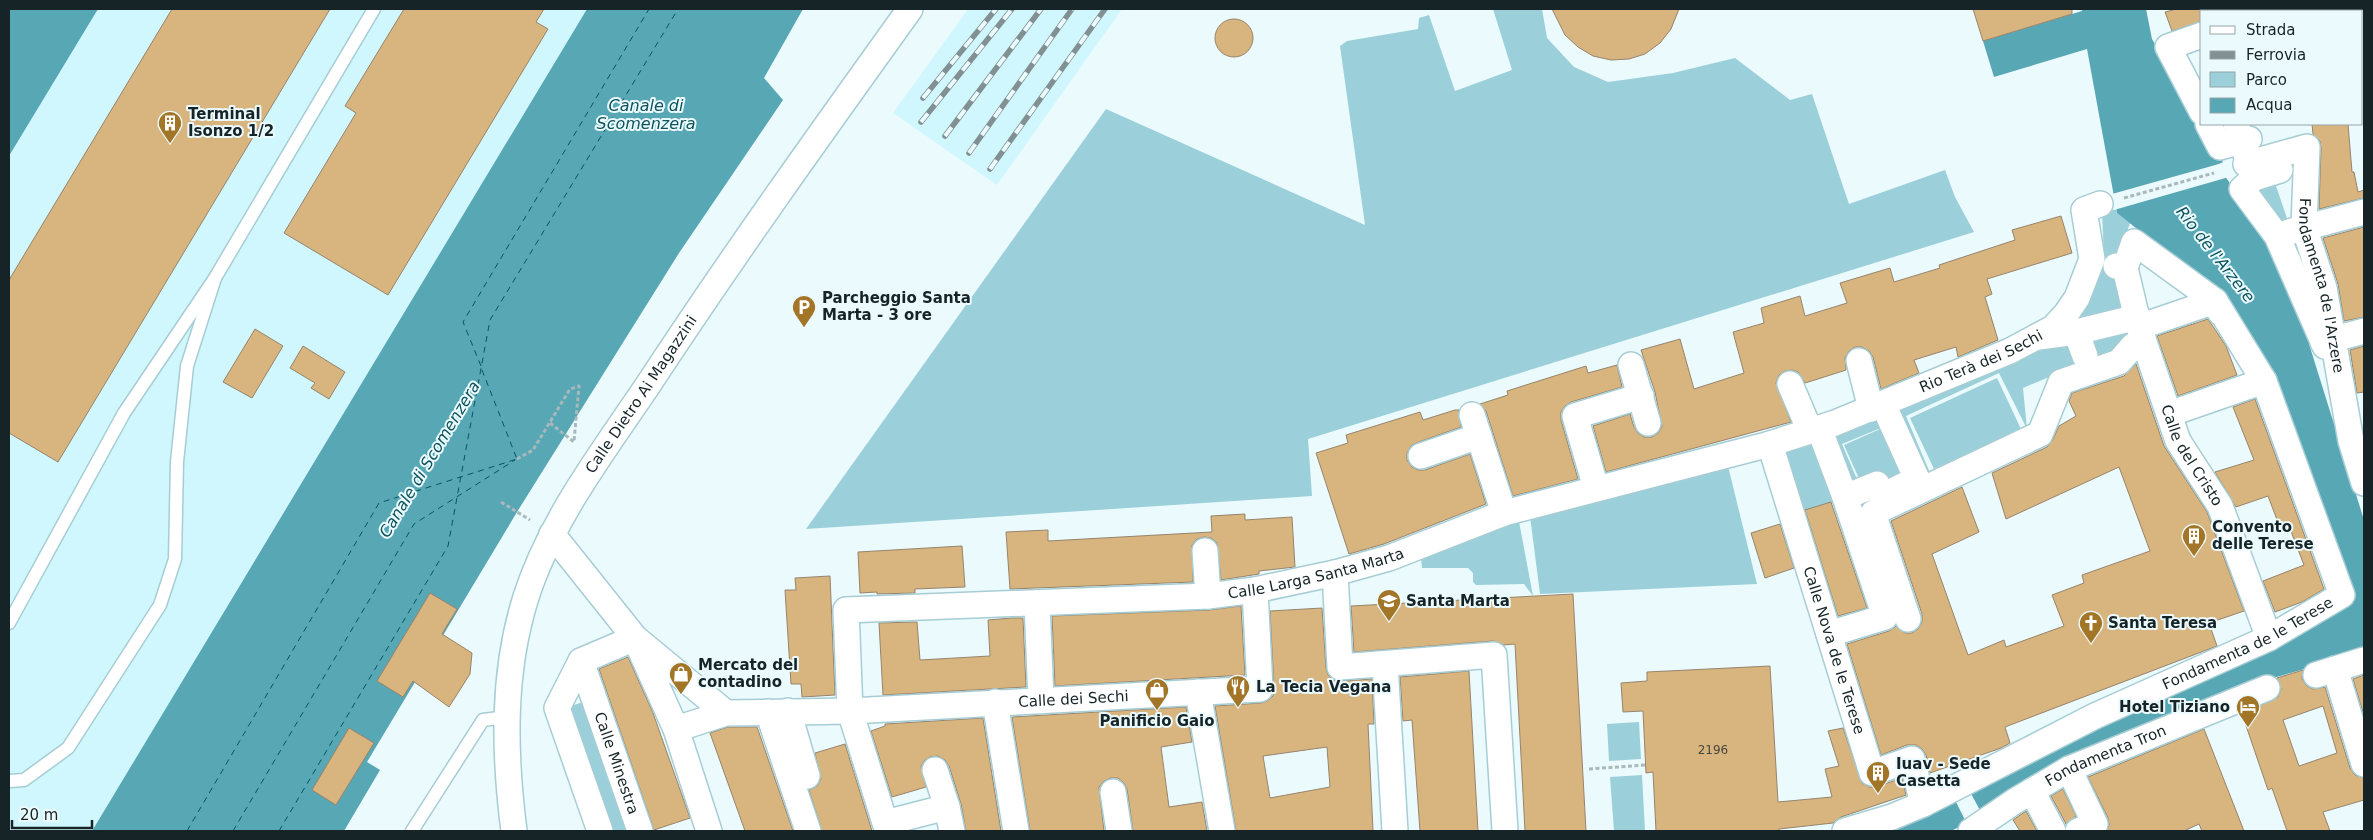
<svg xmlns="http://www.w3.org/2000/svg" width="2373" height="840" font-family="'DejaVu Sans',sans-serif">
<style>
.built{fill:#d0f7fe}
.green{fill:#9bd0da}
.water{fill:#57a7b5}
.pier{fill:#ebfafd}
.lines{fill:none;stroke-linecap:round;stroke-linejoin:round}
.ferry{stroke:#0c535e;stroke-width:1;stroke-dasharray:6 5;stroke-linecap:butt}
.building{fill:#d8b47f;stroke:#96846c;fill-rule:evenodd}
.lane-casing{stroke:#a7cdd4;stroke-width:15}
.street-casing{stroke:#a7cdd4;stroke-width:28}
.path{stroke:#a9b8bb;stroke-width:3;stroke-dasharray:4 2.5;stroke-linecap:butt}
.lane{stroke:#fff;stroke-width:12}
.street{stroke:#fff;stroke-width:25}
.rail-casing{stroke:#829093;stroke-width:5.5}
.rail{stroke:#ebfafd;stroke-width:4;stroke-dasharray:11;stroke-linecap:butt}
.labels{text-anchor:middle;stroke-width:4;stroke-linejoin:round;paint-order:stroke}
.number-label{font-size:12px;fill:#46483d}
.poi-label{font-size:15px;font-weight:bold;fill:#162427;stroke:#ebfafd;text-anchor:start}
.street-label{font-size:15px;fill:#162427;stroke:#ebfafd}
.water-label{font-size:16px;font-style:italic;fill:#0c535e;stroke:#ebfafd}
</style>
<rect width="100%" height="100%" fill="#ebfafd"/>
<g class="built">
<polygon points="98,9 587,9 92,831 9,831 9,156"/>
<polygon points="968,9 1122,9 997,185 893,113"/>
</g>
<g class="green">
<polygon points="1493,9 1542,9 1547,38 1574,67 1608,82 1673,73 1735,58 1790,100 1812,94 1849,204 1945,170 1955,197 1974,232 1308,439 1312,496 806,529 1106,109 1365,225 1340,46 1347,41 1418,29 1419,18 1429,15 1455,91 1512,70"/>
<polygon points="2274,180 2290,227 2278,231 2251,186"/>
<polygon points="2116,209 2117,213 2130,223 2117,262 2104,257 2102,213"/>
<polygon points="2104,267 2114,271 2126,308 2064,330 2086,304"/>
<polygon points="2132,322 2134,333 2112,353 2092,361 2080,334"/>
<polygon points="2071,336 2080,364 2023,388 2027,429 1999,373 1906,416 1930,473 1921,477 1890,411"/>
<polygon points="1997,378 2021,429 1934,469 1910,418"/>
<polygon points="1883,413 1888,425 1842,444 1859,484 1847,489 1825,437"/>
<polygon points="1889,425 1912,477 1861,483 1844,445"/>
<polygon points="1818,436 1841,499 1800,512 1778,449"/>
<polygon points="1728,466 1757,584 1540,594 1530,516"/>
<polygon points="1518,516 1533,596 1524,584 1476,585 1473,582 1473,573 1468,568 1422,568 1421,557"/>
<polygon points="591,699 638,831 607,831 563,709"/>
<polygon points="1639,722 1641,759 1609,761 1607,724"/>
<polygon points="1642,775 1645,831 1614,831 1610,777"/>
</g>
<g class="water">
<polygon points="9,9 98,9 9,156"/>
<polygon points="587,9 803,9 764,78 783,100 679,253 517,512 367,762 380,770 344,831 92,831"/>
<polygon points="2082,9 2146,9 2152,39 2223,162 2217,165 2274,245 2314,341 2309,344 2364,520 2364,652 2266,680 1951,831 1877,831 2048,746 2283,642 2349,606 2343,585 2227,300 2117,213 2087,49 1994,77 1983,41 2082,11"/>
</g>
<g class="pier">
<polygon points="2226,162 2221,166 2229,177 2114,210 2112,194"/>
<polygon points="1967,786 1983,816 1967,824 1952,794"/>
</g>
<g class="lines">
<g class="ferry">
<polyline points="481,366 463,322 649,9"/>
<polyline points="482,370 517,459"/>
<polyline points="187,831 379,503 517,459"/>
<polyline points="233,831 414,524 515,460"/>
<polyline points="279,831 448,546 490,320 678,9"/>
</g>
</g>
<g class="building">
<polygon points="172,9 330,9 58,462 9,433 9,280"/>
<polygon points="404,9 544,9 536,22 548,29 388,295 284,233 356,113 345,106"/>
<polygon points="1552,9 1679,9 1671,29 1660,43 1645,54 1629,59 1611,60 1593,56 1578,47 1565,35"/>
<polygon points="1973,9 2072,9 2072,14 1983,41"/>
<polygon points="2177,9 2202,9 2202,21 2172,31 2165,12"/>
<circle cx="1234" cy="38" r="19"/>
<polygon points="2312,124 2348,124 2352,172 2354,172 2358,192 2364,190 2364,198 2319,209 2321,148 2320,141 2313,134"/>
<polygon points="2061,216 2072,253 1987,279 1992,294 1985,297 1998,340 1958,357 1956,347 1914,360 1919,373 1881,389 1873,357 1869,351 1862,347 1855,347 1849,351 1845,358 1846,370 1818,379 1805,383 1798,372 1792,370 1785,371 1779,375 1776,383 1791,422 1606,472 1593,426 1630,414 1634,427 1638,433 1644,437 1652,437 1658,433 1662,427 1655,392 1641,350 1680,339 1694,389 1744,373 1733,332 1764,323 1761,308 1800,296 1805,316 1847,303 1840,283 1890,268 1894,282 1940,268 1939,265 2015,240 2012,230"/>
<polygon points="2364,227 2364,317 2344,321 2338,284 2323,238"/>
<polygon points="2208,319 2226,346 2237,375 2178,396 2157,336"/>
<polygon points="255,329 283,346 252,398 223,382"/>
<polygon points="303,346 345,372 329,399 311,388 315,383 290,368"/>
<polygon points="2364,346 2364,392 2357,393 2350,350"/>
<polygon points="2136,364 2164,446 2207,512 2244,611 2209,623 2217,646 2005,727 2010,743 2001,748 1930,773 1926,755 1922,749 1916,745 1907,745 1881,755 1847,644 1889,631 1896,626 1905,633 1912,633 1918,629 1922,622 1922,614 1891,521 1962,487 1979,532 1932,554 1968,655 2004,640 2006,647 2064,626 2052,595 2084,583 2082,575 2150,551 2119,467 2006,519 1992,473 2047,447 2053,439 2059,426 2076,416 2069,401 2072,393 2124,376"/>
<polygon points="1617,365 1622,387 1571,402 1565,406 1561,412 1561,420 1578,479 1513,496 1486,411 1480,404 1508,395 1507,391 1586,366 1588,373"/>
<polygon points="2255,399 2324,589 2302,602 2275,612 2263,581 2304,565 2287,521 2279,525 2268,496 2236,507 2215,472 2254,460 2233,407"/>
<polygon points="1455,410 1459,410 1461,427 1416,443 1411,446 1407,453 1407,460 1412,467 1418,470 1425,470 1470,454 1486,504 1384,544 1349,554 1316,453 1348,443 1346,435 1420,412 1423,420"/>
<polygon points="1831,502 1867,608 1838,616 1805,510"/>
<polygon points="1245,514 1245,520 1292,517 1295,567 1259,571 1259,574 1221,580 1217,543 1211,538 1204,537 1197,539 1192,545 1193,582 1010,589 1006,532 1048,530 1048,541 1212,532 1211,516"/>
<polygon points="1780,524 1794,568 1765,578 1751,533"/>
<polygon points="962,546 965,587 915,589 915,593 877,594 877,592 860,593 858,552"/>
<polygon points="830,576 835,695 802,697 801,684 791,684 785,590 796,590 795,578"/>
<polygon points="430,593 457,609 442,634 472,653 470,674 449,707 413,681 403,697 377,681"/>
<polygon points="1573,594 1586,831 1525,831 1515,644 1503,645 1493,641 1354,652 1351,606"/>
<polygon points="1241,606 1245,675 1055,686 1052,616 1209,610"/>
<path d="M1322 608 1326 668 1328 675 1334 680 1341 681 1372 679 1374 724H1368L1373 831H1236L1215 706 1261 703 1267 701 1273 696 1274 688 1270 611ZM1327 747 1330 787 1270 798 1263 756Z"/>
<polygon points="1012,618 1023,618 1026,687 883,695 879,623 917,622 920,660 990,656 988,620"/>
<polygon points="628,657 653,713 690,818 654,830 599,669"/>
<polygon points="1770,666 1778,802 1832,797 1825,769 1839,766 1828,731 1843,728 1862,783 1869,787 1876,787 1902,778 1906,795 1841,817 1833,823 1779,829 1779,831 1656,831 1653,772 1646,773 1643,711 1623,712 1621,683 1647,681 1647,672"/>
<path d="M2303 670 2302 679 2307 686 2313 689 2325 687 2350 768 2355 775 2364 778V800L2323 812 2330 831H2287L2272 788 2268 790 2242 714 2278 697 2281 689 2277 678ZM2323 706 2337 753 2299 766 2283 720Z"/>
<polygon points="1469,671 1478,831 1420,831 1412,720 1403,721 1400,677"/>
<polygon points="2364,675 2364,716 2353,679"/>
<polygon points="1186,707 1192,742 1161,747 1169,807 1202,802 1207,831 1133,831 1127,789 1124,783 1118,778 1111,778 1104,781 1099,787 1104,831 1030,831 1012,717"/>
<polygon points="983,718 1001,831 966,831 961,804 949,766 945,760 938,756 930,757 924,761 921,767 926,787 892,797 871,731 885,726 885,724"/>
<polygon points="728,727 757,727 793,831 745,831 710,733"/>
<polygon points="349,728 374,743 336,805 312,790"/>
<polygon points="2204,729 2244,831 2202,831 2199,824 2184,831 2107,831 2109,825 2108,818 2088,777"/>
<polygon points="845,744 864,805 872,831 822,831 809,790 817,786 821,779 815,753"/>
<polygon points="2063,789 2076,816 2066,824 2051,796"/>
<polygon points="2026,811 2037,831 2020,831 2013,820"/>
</g>
<g class="lines">
<g class="lane-casing">
<g id="lane">
<polyline points="215,278 374,9"/>
<polyline points="9,623 124,413 215,278 187,366 177,462 175,559 160,605 68,748 24,780 9,781"/>
<polyline points="412,831 483,720 507,717"/>
</g>
</g>
<g class="street-casing">
<g id="street">
<polyline points="2271,11 2279,9"/>
<polyline points="2202,35 2168,47 2202,112"/>
<polyline points="2208,124 2220,147 2249,139"/>
<polyline points="2236,124 2254,178"/>
<path id="s1" d="M2246 164 2307 147 2304 227 2324 288 2351 441 2364 483"/>
<polyline points="2280,170 2254,178 2242,189 2277,236 2325,346"/>
<polyline points="2289,232 2364,212"/>
<path id="s2" d="M2125 268 2139 327 2178 441 2220 506 2269 638"/>
<polyline points="2139,327 2215,301 2220,312"/>
<polyline points="2076,332 2085,356"/>
<polyline points="2039,337 2076,332 2138,317"/>
<polyline points="2323,342 2364,331"/>
<polyline points="1859,361 1871,409"/>
<polyline points="1631,365 1648,423"/>
<polyline points="1790,384 1810,431"/>
<polyline points="2169,414 2264,381"/>
<polyline points="1472,415 1504,513"/>
<polyline points="1819,428 1845,497 1885,617 1829,634"/>
<path id="s3" d="M1770 444 1872 773 1912 759 1923 804"/>
<polyline points="1421,456 1479,436"/>
<polyline points="1596,488 1575,416 1641,396"/>
<polyline points="1845,497 1877,484 1882,496 1917,479 1883,404"/>
<path id="s4" d="M552 534 635 638 581 661 640 831"/>
<polyline points="1205,551 1208,596"/>
<polyline points="1335,573 1340,667 1494,655 1505,831"/>
<polyline points="1037,603 1041,700"/>
<polyline points="1908,619 1873,513 2040,434 2061,382 2119,362 2133,346"/>
<polyline points="581,661 557,708 600,831"/>
<polyline points="1385,664 1395,831"/>
<polyline points="2335,669 2364,764"/>
<polyline points="2316,675 2364,660"/>
<polyline points="1198,692 1222,831"/>
<polyline points="995,702 1016,831"/>
<polyline points="788,711 807,776"/>
<polyline points="768,712 808,831"/>
<path id="s5" d="M726 713 635 638 676 729 726 713 850 711 1260 689 1255 590"/>
<polyline points="676,729 709,831"/>
<polyline points="2069,769 2095,824 2078,831"/>
<polyline points="935,770 947,807 952,831"/>
<polyline points="2032,791 2053,831"/>
<polyline points="1113,792 1119,831"/>
<path id="s6" d="M947 807 885 823 850 711 846 610 1208 596 1255 590 1335 573 1389 558 1504 513 1770 444 1835 423 2010 351 2053 328 2066 314 2077 298 2092 259 2084 210 2100 204"/>
<path id="s7" d="M514 831C504 753 502 673 526 597 551 519 603 452 648 385 732 257 821 133 910 9"/>
<path id="s8" d="M1845 831 1892 817 1923 804 2095 716 2269 638 2342 595 2264 381 2215 301 2134 242 2125 268 2116 266"/>
<path id="s9" d="M1971 831 2015 801 2069 769 2267 688"/>
</g>
</g>
<g class="path">
<polyline points="2124,198 2214,173"/>
<polyline points="550,423 574,442"/>
<polyline points="517,459 533,450 570,389 579,386 574,441"/>
<polyline points="501,502 530,520"/>
<polyline points="1589,769 1646,765"/>
</g>
<use href="#lane" class="lane"/>
<use href="#street" class="street"/>
<g class="rail-casing">
<g id="rail">
<polyline points="923,98 996,9"/>
<polyline points="921,122 1012,9"/>
<polyline points="945,136 1041,9"/>
<polyline points="969,153 1072,9"/>
<polyline points="990,169 1105,9"/>
</g>
</g>
<use href="#rail" class="rail"/>
</g>
<defs>
<g id="building-pin" transform="scale(1.25)"><path d="M0 17L-7.5 6A9.5 9.5 0 1 1 7.5 6Z" fill="#a37527" stroke="#ebfafd"/><path d="M-4-6H4V6H1V3H-1V6H-4ZM-2.5-4.3h1.7v1.8h-1.7ZM.8-4.3h1.7v1.8H.8ZM-2.5-1h1.7V.8h-1.7ZM.8-1h1.7V.8H.8Z" fill="#fff"/></g>
<g id="parking-pin" transform="scale(1.25)"><path d="M0 17L-7.5 6A9.5 9.5 0 1 1 7.5 6Z" fill="#a37527" stroke="#ebfafd"/><path d="M-3.5-5.5H1a3.5 3.5 0 0 1 0 7H-1V5.5H-3.5ZM-1-3.4V-.6H.8a1.4 1.4 0 0 0 0-2.8Z" fill="#fff"/></g>
<g id="university-pin" transform="scale(1.25)"><path d="M0 17L-7.5 6A9.5 9.5 0 1 1 7.5 6Z" fill="#a37527" stroke="#ebfafd"/><path d="M0-5L7-2L0 1L-7-2ZM-4 1L0 2.5L4 1V4Q0 6-4 4Z" fill="#fff"/></g>
<g id="church-pin" transform="scale(1.25)"><path d="M0 17L-7.5 6A9.5 9.5 0 1 1 7.5 6Z" fill="#a37527" stroke="#ebfafd"/><path d="M-1.2-6h2.4v3.5h3.3v2.4h-3.3V6h-2.4V-.1h-3.3v-2.4h3.3Z" fill="#fff"/></g>
<g id="shop-pin" transform="scale(1.25)"><path d="M0 17L-7.5 6A9.5 9.5 0 1 1 7.5 6Z" fill="#a37527" stroke="#ebfafd"/><path d="M-5-2.5h2.3a2.7 3.5 0 0 1 5.4 0H5L5.5 6h-11ZM-1.5-2.5h3a1.5 2.3 0 0 0-3 0Z" fill="#fff"/></g>
<g id="restaurant-pin" transform="scale(1.25)"><path d="M0 17L-7.5 6A9.5 9.5 0 1 1 7.5 6Z" fill="#a37527" stroke="#ebfafd"/><path d="M-5-6h1v4h1v-4h1v4h1v-4h1v5L-1.5 .5V6h-2V.5L-5-1ZM5-6V6H3V1.5H1.5Q1.5-4 5-6Z" fill="#fff"/></g>
<g id="hotel-pin" transform="scale(1.25)"><path d="M0 17L-7.5 6A9.5 9.5 0 1 1 7.5 6Z" fill="#a37527" stroke="#ebfafd"/><path d="M-6-4.5h1.5V1H6V5H4.5V3h-9V5H-6ZM-4 0a1.8 1.8 0 1 1 3.6 0ZM.5 0V-2.5h3Q6-2.5 6 0Z" fill="#fff"/></g>
</defs>
<g fill-rule="evenodd">
<use href="#building-pin" x="170" y="123"/>
<use href="#parking-pin" x="804" y="307"/>
<use href="#building-pin" x="2194" y="536"/>
<use href="#university-pin" x="1389" y="601"/>
<use href="#church-pin" x="2091" y="623"/>
<use href="#shop-pin" x="681" y="674"/>
<use href="#restaurant-pin" x="1238" y="687"/>
<use href="#shop-pin" x="1157" y="690"/>
<use href="#hotel-pin" x="2248" y="707"/>
<use href="#building-pin" x="1878" y="773"/>
</g>
<g class="labels">
<g class="number-label">
<text x="1713" y="754">2196</text>
</g>
<g class="poi-label">
<text x="188" y="119">Terminal<tspan x="188" dy="17">Isonzo 1/2</tspan></text>
<text x="822" y="303">Parcheggio Santa<tspan x="822" dy="17">Marta - 3 ore</tspan></text>
<text x="2212" y="532">Convento<tspan x="2212" dy="17">delle Terese</tspan></text>
<text x="1406" y="606">Santa Marta</text>
<text x="2108" y="628">Santa Teresa</text>
<text x="698" y="670">Mercato del<tspan x="698" dy="17">contadino</tspan></text>
<text x="1256" y="692">La Tecia Vegana</text>
<text x="2230" y="712" text-anchor="end">Hotel Tiziano</text>
<text x="1157" y="726" text-anchor="middle">Panificio Gaio</text>
<text x="1896" y="769">Iuav - Sede<tspan x="1896" dy="17">Casetta</tspan></text>
</g>
<g class="street-label">
<text dy="5" stroke="none"><textPath href="#s1" startOffset="204">Fondamenta de l'Arzere</textPath></text>
<text dy="5" stroke="none"><textPath href="#s6" startOffset="1455">Rio Terà dei Sechi</textPath></text>
<text dy="5" stroke="none"><textPath href="#s7" startOffset="470">Calle Dietro Ai Magazzini</textPath></text>
<text dy="5" stroke="none"><textPath href="#s2" startOffset="200">Calle del Cristo</textPath></text>
<text dy="5" stroke="none"><textPath href="#s6" startOffset="755">Calle Larga Santa Marta</textPath></text>
<text dy="5" stroke="none"><textPath href="#s8" startOffset="445">Fondamenta de le Terese</textPath></text>
<text dy="5" stroke="none"><textPath href="#s3" startOffset="216">Calle Nova de le Terese</textPath></text>
<text dy="5" stroke="none"><textPath href="#s5" startOffset="618">Calle dei Sechi</textPath></text>
<text dy="5" stroke="none"><textPath href="#s9" startOffset="155">Fondamenta Tron</textPath></text>
<text dy="5" stroke="none"><textPath href="#s4" startOffset="300">Calle Minestra</textPath></text>
</g>
<g class="water-label">
<text x="646" y="111">Canale di<tspan x="646" dy="18">Scomenzera</tspan></text>
<text transform="translate(2216 254) rotate(52)" y="6">Rio de l'Arzere</text>
<text transform="translate(429 459) rotate(-59)" y="6">Canale di Scomenzera</text>
</g>
</g>
<rect width="2373" height="840" fill="none" stroke="#162427" stroke-width="20"/>
<rect x="2200" y="10" width="162" height="115" fill="#ebfafd" stroke="#96a4a7"/>
<rect x="2210" y="26" width="25" height="8" fill="#ffffff" stroke="#96a4a7"/>
<text x="2246" y="35" font-size="15" fill="#162427">Strada</text>
<rect x="2210" y="51" width="25" height="8" fill="#829093" stroke="#96a4a7"/>
<text x="2246" y="60" font-size="15" fill="#162427">Ferrovia</text>
<rect x="2210" y="72" width="25" height="15" fill="#9bd0da" stroke="#96a4a7"/>
<text x="2246" y="85" font-size="15" fill="#162427">Parco</text>
<rect x="2210" y="98" width="25" height="15" fill="#57a7b5" stroke="#96a4a7"/>
<text x="2246" y="110" font-size="15" fill="#162427">Acqua</text>
<path d="M12 820v8h80v-8" fill="none" stroke="#162427" stroke-width="2.5"/>
<text x="20" y="820" font-size="15" fill="#162427" stroke="#ebfafd" stroke-width="4" paint-order="stroke">20 m</text>
</svg>
